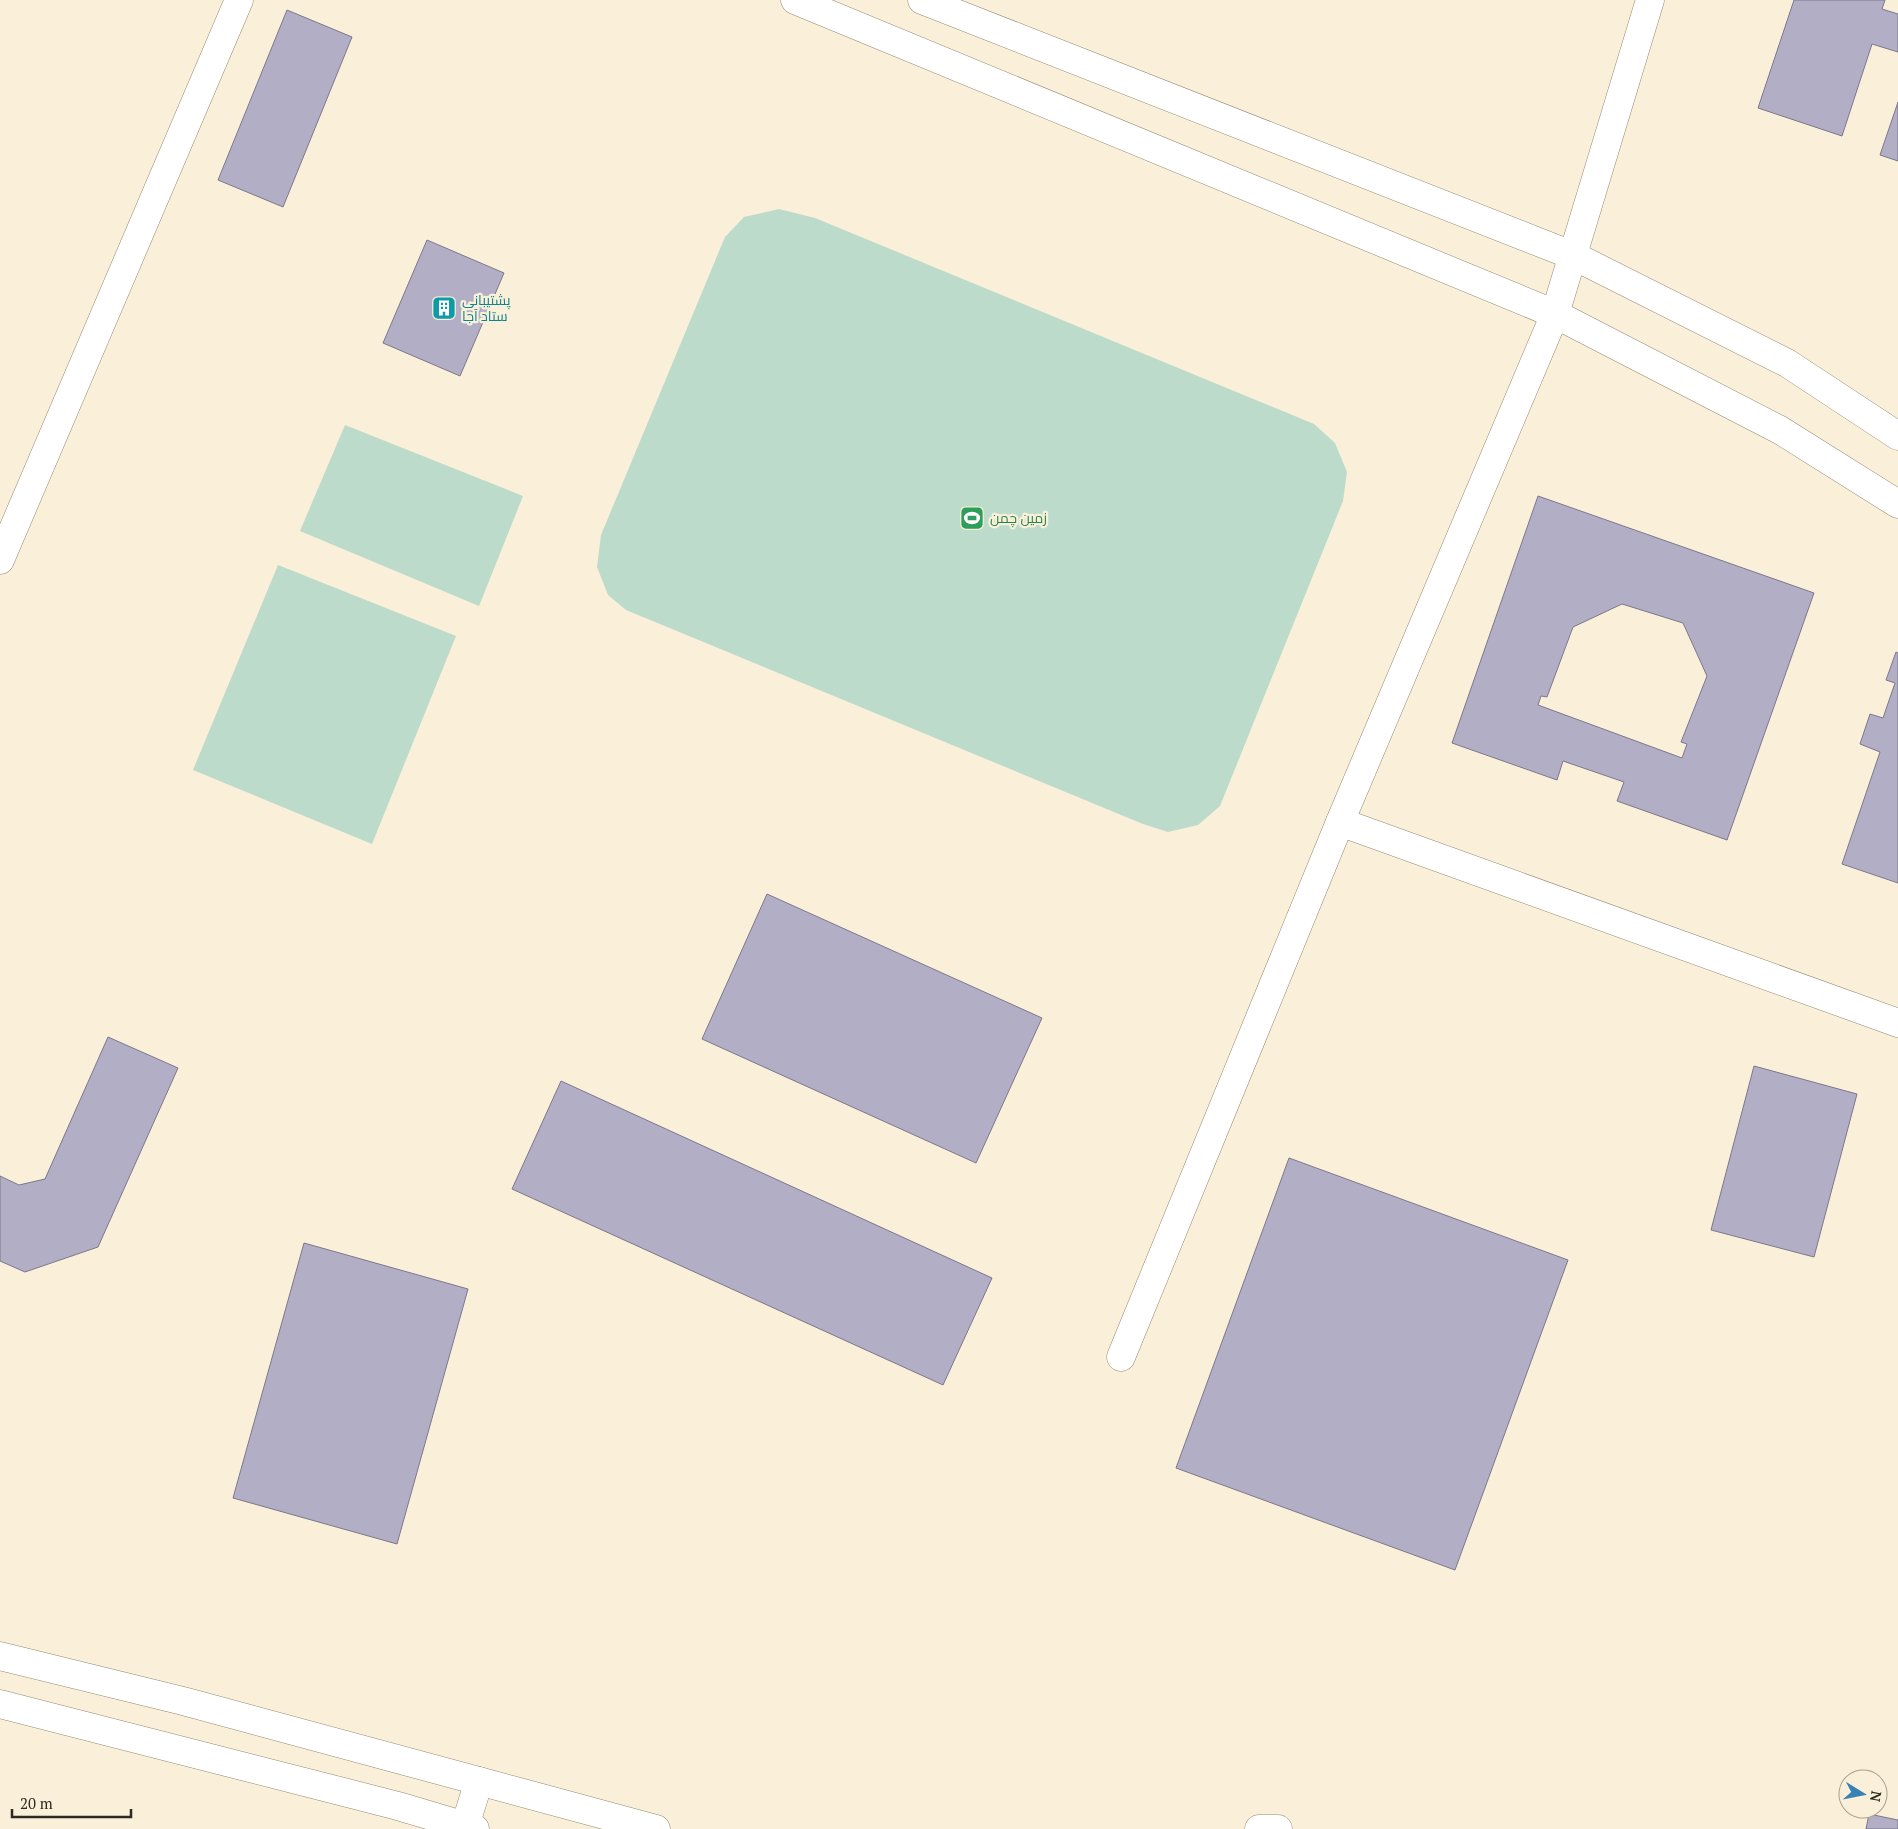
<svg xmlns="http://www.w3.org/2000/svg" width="1898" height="1829" font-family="'PT Serif',Cairo,serif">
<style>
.park{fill:#bcdbcb}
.building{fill:#b2aec5;stroke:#7b788d;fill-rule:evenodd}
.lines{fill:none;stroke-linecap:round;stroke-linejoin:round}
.minor-casing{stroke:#938a74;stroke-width:29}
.minor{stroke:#fff;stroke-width:28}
.labels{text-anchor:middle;stroke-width:4.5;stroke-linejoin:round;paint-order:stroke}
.culture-label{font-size:14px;fill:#0d838f;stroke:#faefd8;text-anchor:start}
.leisure-label{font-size:14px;fill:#27864d;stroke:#faefd8;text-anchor:start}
</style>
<rect width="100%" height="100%" fill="#faefd8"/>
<g class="park">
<polygon points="779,209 815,218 1314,424 1335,443 1347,472 1343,501 1220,806 1198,825 1168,832 1143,824 626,610 608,595 597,567 601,535 725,237 744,217"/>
<polygon points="345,425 523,496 479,606 300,531"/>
<polygon points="278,565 456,636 372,844 193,770"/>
</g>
<g class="building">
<polygon points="1794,0 1885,0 1882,9 1898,14 1898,52 1872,44 1842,136 1758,108"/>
<polygon points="287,10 352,37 283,207 218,180"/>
<polygon points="1898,102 1898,161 1880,155"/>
<polygon points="427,240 504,273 460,376 383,343"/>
<path d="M1538 496 1814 593 1727 840 1617 801 1624 782 1563 761 1557 780 1452 743ZM1622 604 1683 623 1707 676 1681 742 1687 744 1682 758 1538 705 1541 696 1547 697 1573 627Z"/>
<polygon points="1896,652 1898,653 1898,883 1842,864 1880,752 1860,744 1870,714 1883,718 1895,683 1886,680"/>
<polygon points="767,894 1042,1018 976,1163 702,1039"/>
<polygon points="108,1037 178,1068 98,1247 25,1272 0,1261 0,1176 19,1185 45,1179"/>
<polygon points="1754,1066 1857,1094 1814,1257 1711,1230"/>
<polygon points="561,1081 992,1278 943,1385 512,1189"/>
<polygon points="1289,1158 1568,1260 1455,1570 1176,1468"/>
<polygon points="304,1243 468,1289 397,1544 233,1498"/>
<polygon points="1869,1814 1898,1820 1898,1829 1866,1829"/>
</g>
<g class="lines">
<g class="minor-casing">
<g id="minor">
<polyline points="795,0 1555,314 1780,430 1898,504"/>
<polyline points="922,0 1574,256 1787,363 1898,436"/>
<polyline points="0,560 239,0"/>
<polyline points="1340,822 1898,1023"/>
<polyline points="1121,1357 1340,822 1555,314 1650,0"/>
<polyline points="0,1656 183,1701 656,1829"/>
<polyline points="0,1704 398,1806 475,1829"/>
<polyline points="464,1829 479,1781"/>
<polyline points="1259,1829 1278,1829"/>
</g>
</g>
<use href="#minor" class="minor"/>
</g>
<defs>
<g id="building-square" transform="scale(1.25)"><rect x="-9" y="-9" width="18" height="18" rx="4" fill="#0f9aa8" stroke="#faefd8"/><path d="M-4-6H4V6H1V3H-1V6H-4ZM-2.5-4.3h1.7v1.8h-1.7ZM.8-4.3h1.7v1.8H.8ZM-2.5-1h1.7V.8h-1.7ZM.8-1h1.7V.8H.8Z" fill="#fff"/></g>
<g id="stadium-square" transform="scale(1.25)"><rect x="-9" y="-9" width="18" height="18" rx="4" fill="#2e9e5b" stroke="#faefd8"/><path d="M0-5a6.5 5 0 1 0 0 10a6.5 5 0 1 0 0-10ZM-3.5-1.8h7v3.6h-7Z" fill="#fff"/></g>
</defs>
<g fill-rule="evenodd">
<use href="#building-square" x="444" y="308"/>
<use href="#stadium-square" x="972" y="518"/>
</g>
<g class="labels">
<g class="culture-label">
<text x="462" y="305">پشتیبانی<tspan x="462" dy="16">ستاد آجا</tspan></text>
</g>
<g class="leisure-label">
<text x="990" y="523">زمین چمن</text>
</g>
</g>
<g transform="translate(1863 1794) rotate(100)"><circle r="24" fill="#faefd8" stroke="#a8a08f"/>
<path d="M0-4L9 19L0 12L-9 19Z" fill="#3883b6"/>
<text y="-8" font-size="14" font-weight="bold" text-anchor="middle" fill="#2e2a21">N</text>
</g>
<path d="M12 1809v8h119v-8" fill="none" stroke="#2e2a21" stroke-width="2.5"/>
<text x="20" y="1809" font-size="15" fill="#2e2a21" stroke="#faefd8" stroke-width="4" paint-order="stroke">20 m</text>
</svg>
